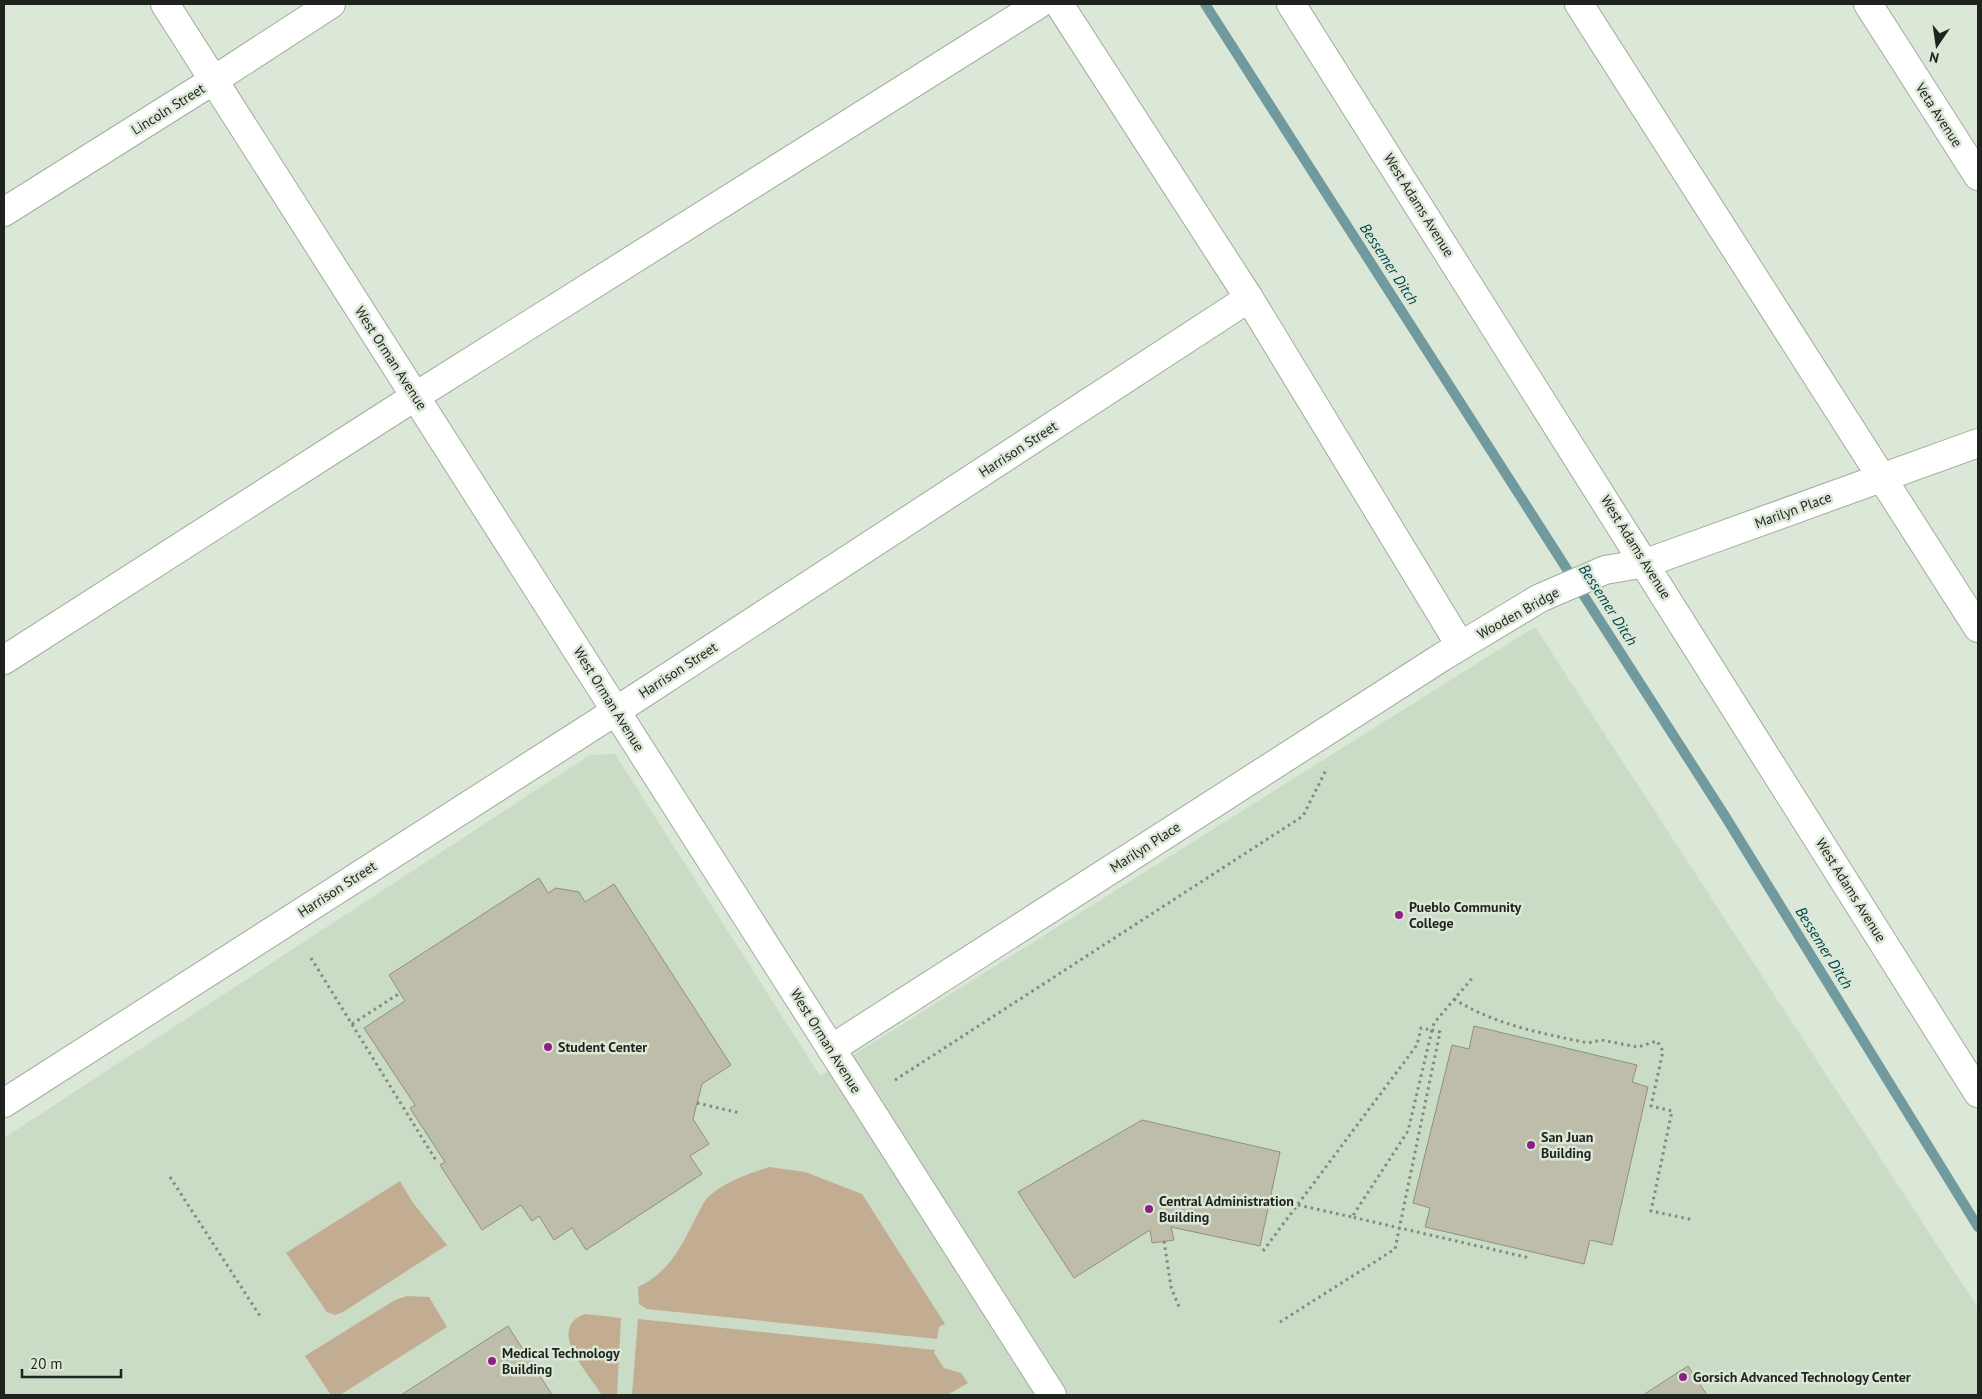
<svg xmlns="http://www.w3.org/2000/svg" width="1982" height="1399" font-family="'PT Sans',sans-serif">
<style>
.built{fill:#cadbc6}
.green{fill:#c2ac92}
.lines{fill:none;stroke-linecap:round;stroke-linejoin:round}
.stream{stroke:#719a9f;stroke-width:10}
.building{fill:#bebdaa;stroke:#90907e}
.minor-casing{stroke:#a1ac9d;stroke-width:30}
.major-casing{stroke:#a1ac9d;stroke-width:30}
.path{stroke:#828a7f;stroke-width:3;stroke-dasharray:2.5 4;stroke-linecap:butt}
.minor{stroke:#fff;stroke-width:28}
.major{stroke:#fff;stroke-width:28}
.poi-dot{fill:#8c2084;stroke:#dbe7d7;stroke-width:2}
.labels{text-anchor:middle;stroke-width:5;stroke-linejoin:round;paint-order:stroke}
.street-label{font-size:14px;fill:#1f231d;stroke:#dbe7d7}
.poi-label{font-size:14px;font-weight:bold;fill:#1f231d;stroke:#dbe7d7;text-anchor:start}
.water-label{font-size:15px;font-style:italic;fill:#00444a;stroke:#dbe7d7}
</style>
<rect width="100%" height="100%" fill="#dbe7d7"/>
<polygon class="built" points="1535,627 1978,1308 1978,1395 4,1395 4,1138 590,755 615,754 820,1076"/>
<g class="green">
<path d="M769 1167 805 1172 862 1194 945 1324 939 1327 937 1339 647 1309 639 1304 638 1287C668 1273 680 1249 694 1221 698 1215 701 1206 705 1201 719 1183 749 1174 769 1167Z"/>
<polygon points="400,1181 413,1203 447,1245 343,1312 335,1315 327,1312 286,1253"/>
<polygon points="407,1296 429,1297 447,1327 340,1395 331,1395 305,1356 395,1300"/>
<path d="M585 1314 621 1318 617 1395H602C589 1374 545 1328 585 1314Z"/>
<polygon points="638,1319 935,1350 934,1353 944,1368 961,1373 968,1383 947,1395 632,1395"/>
</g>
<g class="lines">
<polyline class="stream" points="1205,4 1725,816 1978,1227"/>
</g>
<g class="building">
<polygon points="539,878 548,893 556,888 579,892 585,902 614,884 731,1065 702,1084 697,1103 693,1119 709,1144 690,1156 702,1174 586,1250 572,1228 554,1240 539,1216 532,1221 521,1205 482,1230 440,1165 445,1162 410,1108 415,1105 364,1028 405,1001 389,975"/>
<polygon points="1474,1026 1637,1065 1632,1082 1648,1087 1612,1245 1590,1240 1584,1264 1425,1227 1430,1208 1413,1203 1452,1045 1469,1049"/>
<polygon points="1142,1120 1280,1152 1260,1246 1171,1227 1174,1240 1152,1243 1150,1230 1074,1278 1018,1192"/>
<polygon points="508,1326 552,1395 401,1395"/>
<polygon points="1688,1366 1707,1395 1643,1395"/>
</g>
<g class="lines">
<g class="minor-casing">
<g id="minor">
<polyline points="165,4 1052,1395"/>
<polyline points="1059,4 1249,298 1460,645"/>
<polyline points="1291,4 1978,1093"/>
<polyline points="1579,4 1978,628"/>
<polyline points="1868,4 1978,176"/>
<polyline points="4,660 416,396 1039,4"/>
<polyline points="831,1049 1442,657 1540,598 1605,570 1646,563 1978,443"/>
<polyline points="4,1103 616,711 1249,298"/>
</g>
</g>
<g class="major-casing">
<polyline id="major" points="4,212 214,80 331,4"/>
</g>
<g class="path">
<polyline points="311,958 437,1162"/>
<path d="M1454 999C1495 1025 1541 1033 1588 1043L1601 1040 1638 1047 1657 1041 1663 1051 1651 1106 1672 1111 1651 1211 1694 1220"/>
<polyline points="352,1024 400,993"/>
<polyline points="895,1080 1303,816 1327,768"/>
<polyline points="697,1103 740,1113"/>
<polyline points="170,1177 260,1316"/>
<polyline points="1298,1205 1352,1217"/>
<polyline points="1164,1241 1171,1287 1179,1307"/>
<polyline points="1263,1251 1417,1045 1421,1028 1432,1030 1408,1131 1352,1217 1530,1258"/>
<polyline points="1280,1322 1395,1249 1440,1032 1432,1030 1434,1023 1474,976"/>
</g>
<use href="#minor" class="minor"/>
<use href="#major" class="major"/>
</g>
<g class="poi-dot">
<circle cx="1399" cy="915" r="5"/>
<circle cx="548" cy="1047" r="5"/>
<circle cx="1531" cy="1145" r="5"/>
<circle cx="1149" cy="1209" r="5"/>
<circle cx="492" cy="1361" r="5"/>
<circle cx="1683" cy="1377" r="5"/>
</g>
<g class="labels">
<g class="street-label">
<text transform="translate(168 109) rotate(-32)" y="5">Lincoln Street</text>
<text transform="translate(1939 115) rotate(57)" y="5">Veta Avenue</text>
<text transform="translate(1419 205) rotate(58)" y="5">West Adams Avenue</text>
<text transform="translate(391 358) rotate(57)" y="5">West Orman Avenue</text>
<text transform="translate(1018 449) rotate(-33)" y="5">Harrison Street</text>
<text transform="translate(1793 510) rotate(-20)" y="5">Marilyn Place</text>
<text transform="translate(1636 547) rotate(58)" y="5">West Adams Avenue</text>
<text transform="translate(1518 613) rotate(-29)" y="5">Wooden Bridge</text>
<text transform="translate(678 670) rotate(-33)" y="5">Harrison Street</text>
<text transform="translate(609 699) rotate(58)" y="5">West Orman Avenue</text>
<text transform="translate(1145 847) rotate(-33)" y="5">Marilyn Place</text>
<text transform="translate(337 889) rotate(-33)" y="5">Harrison Street</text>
<text transform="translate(1851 890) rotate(58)" y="5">West Adams Avenue</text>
<text transform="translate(826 1041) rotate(58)" y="5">West Orman Avenue</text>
</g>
<g class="poi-label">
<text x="1409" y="912">Pueblo Community<tspan x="1409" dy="16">College</tspan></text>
<text x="558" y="1052">Student Center</text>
<text x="1541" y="1142">San Juan<tspan x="1541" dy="16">Building</tspan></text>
<text x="1159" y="1206">Central Administration<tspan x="1159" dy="16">Building</tspan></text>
<text x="502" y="1358">Medical Technology<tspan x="502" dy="16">Building</tspan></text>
<text x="1693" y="1382">Gorsich Advanced Technology Center</text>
</g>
<g class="water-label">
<text transform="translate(1389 264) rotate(57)" y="5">Bessemer Ditch</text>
<text transform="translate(1608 605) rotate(57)" y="5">Bessemer Ditch</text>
<text transform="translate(1824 948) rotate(58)" y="5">Bessemer Ditch</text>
</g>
</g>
<rect width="1982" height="1399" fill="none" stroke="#1f231d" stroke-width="10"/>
<g transform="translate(1937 45) rotate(193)" stroke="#dbe7d7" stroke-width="4" paint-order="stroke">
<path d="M0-4L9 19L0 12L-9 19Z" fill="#1f231d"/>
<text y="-8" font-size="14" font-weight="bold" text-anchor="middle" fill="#1f231d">N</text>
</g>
<path d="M22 1369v8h99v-8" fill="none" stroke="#1f231d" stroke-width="2.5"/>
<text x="30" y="1369" font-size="15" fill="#1f231d" stroke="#dbe7d7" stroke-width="4" paint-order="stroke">20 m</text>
</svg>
